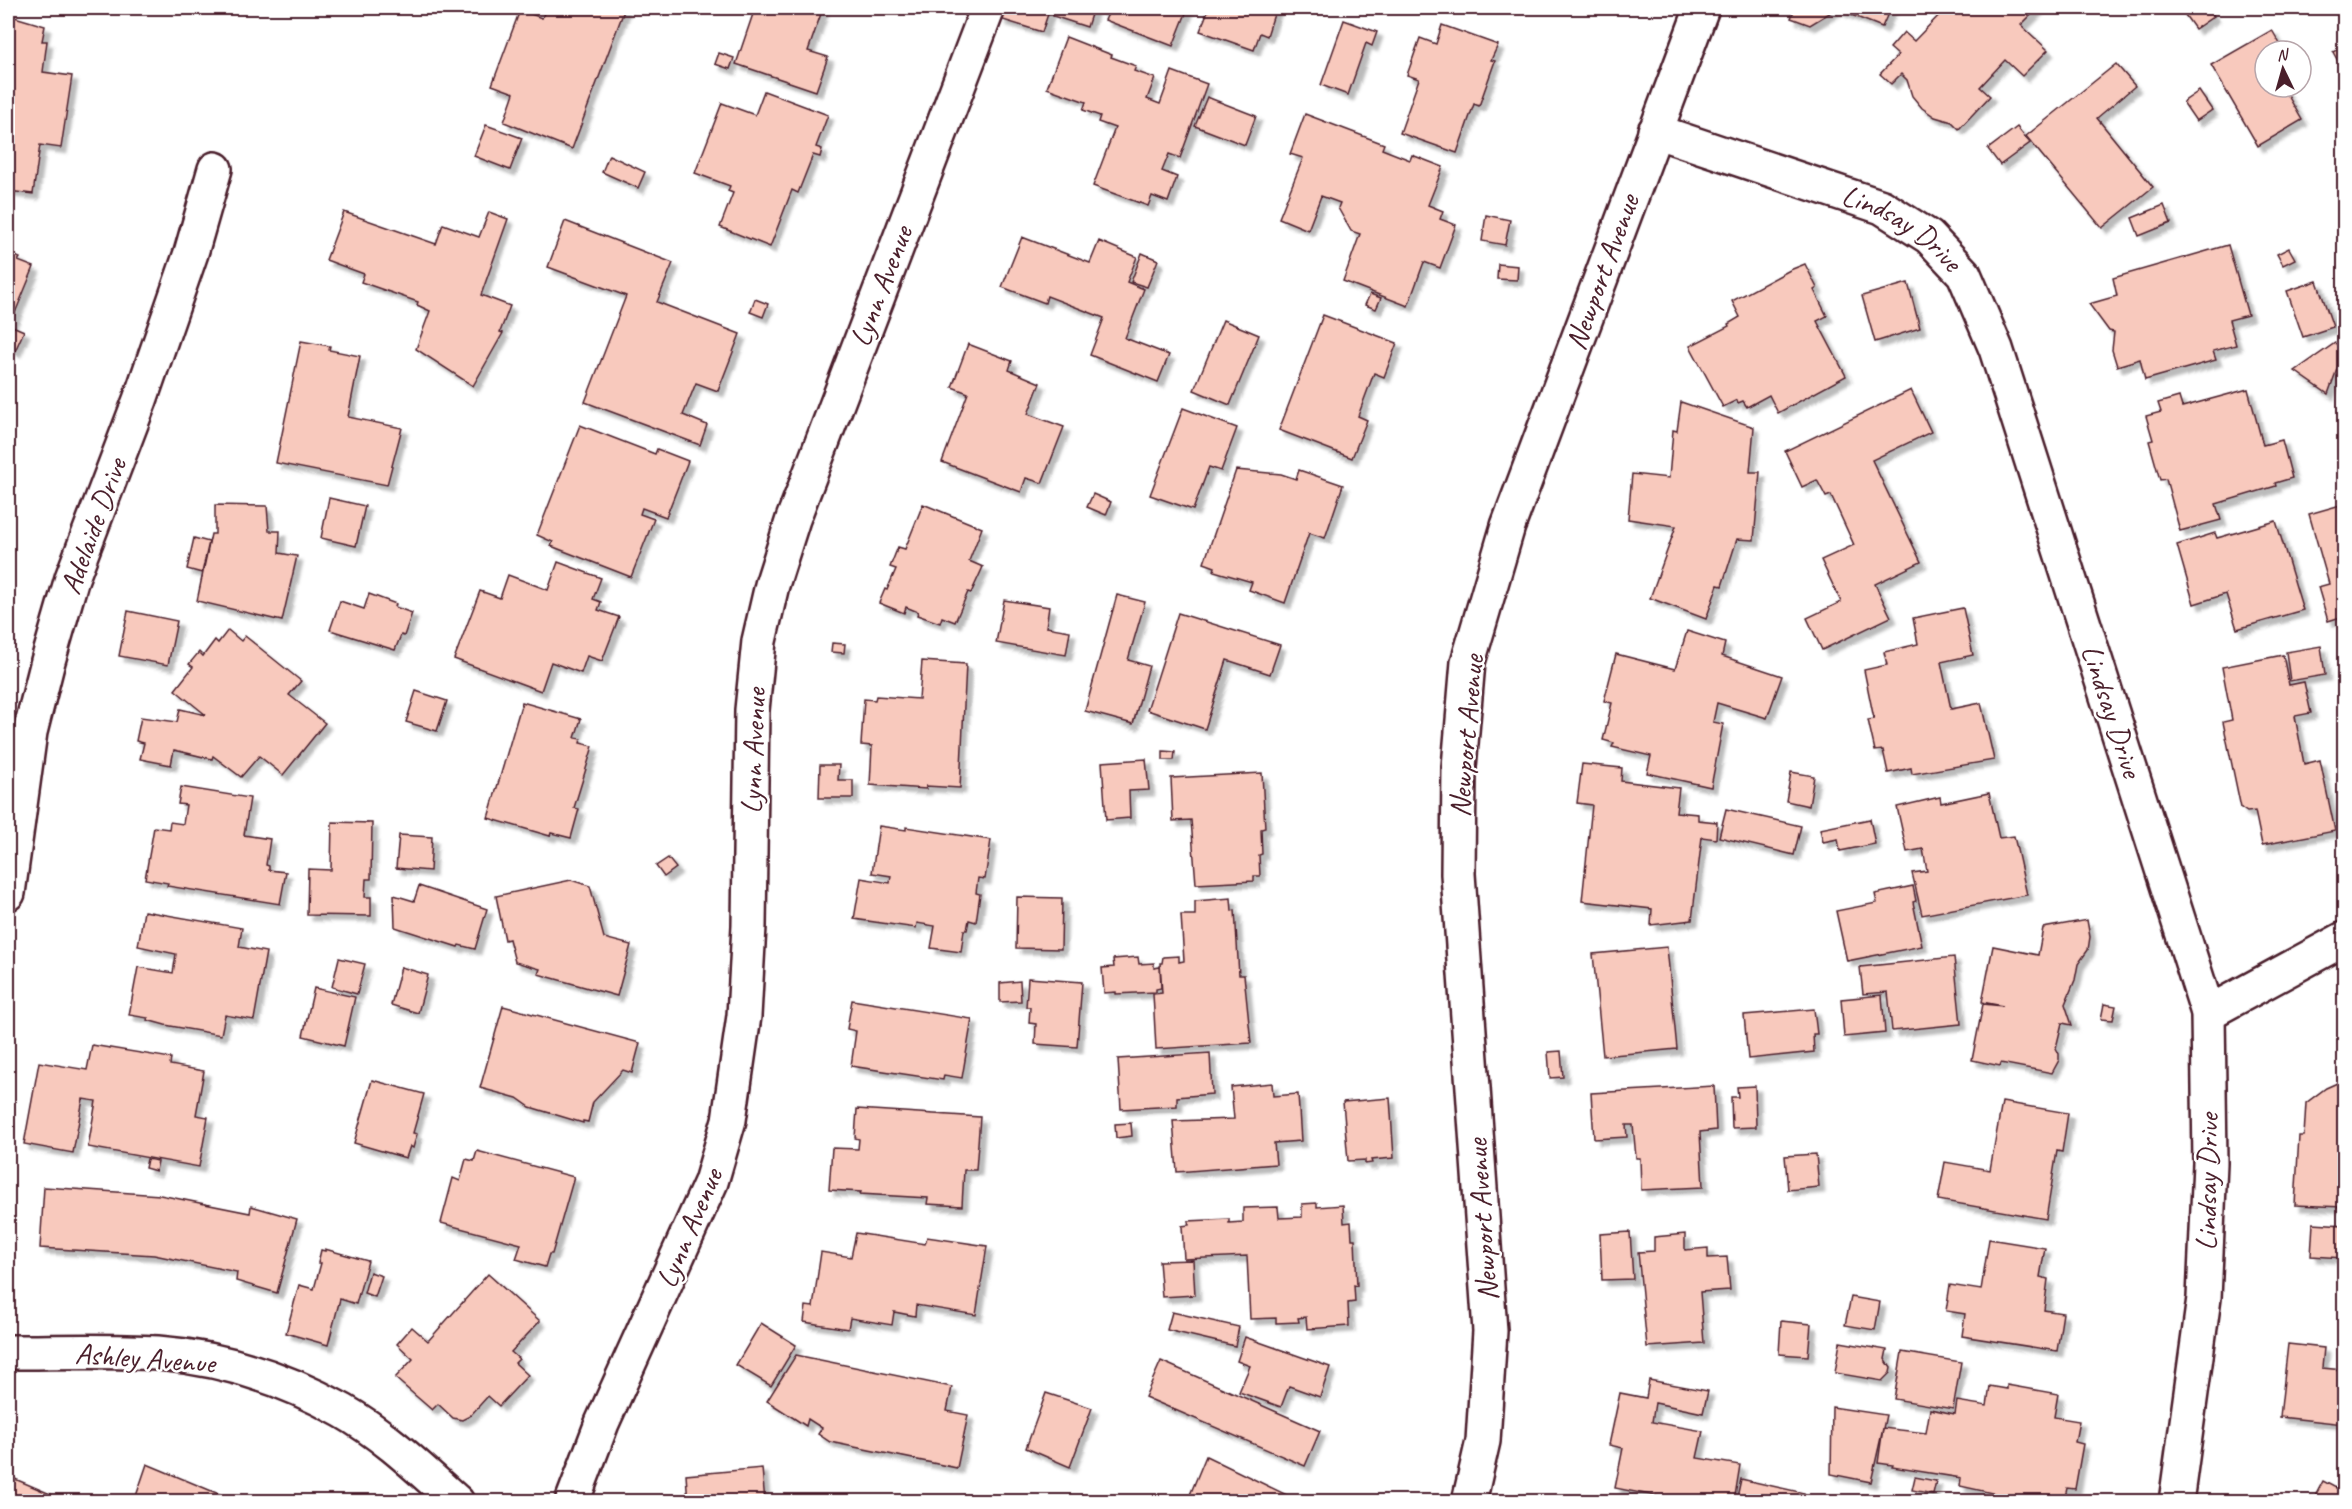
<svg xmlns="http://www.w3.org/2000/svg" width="2352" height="1509" font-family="Caveat,sans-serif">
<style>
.building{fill:#f8c9bd;stroke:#4a1f2b;stroke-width:1.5;filter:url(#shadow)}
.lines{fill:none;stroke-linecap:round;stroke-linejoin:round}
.street-casing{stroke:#4a1f2b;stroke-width:38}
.secondary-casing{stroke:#4a1f2b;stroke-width:38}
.street{stroke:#fff;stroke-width:33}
.secondary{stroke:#fff;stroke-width:33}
.labels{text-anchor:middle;stroke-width:5;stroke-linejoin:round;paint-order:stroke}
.street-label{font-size:30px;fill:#4a1f2b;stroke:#fff}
</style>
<defs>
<filter id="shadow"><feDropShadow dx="5.5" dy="5.5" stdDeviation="1.5" flood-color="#0004"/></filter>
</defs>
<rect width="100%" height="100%" fill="#fff"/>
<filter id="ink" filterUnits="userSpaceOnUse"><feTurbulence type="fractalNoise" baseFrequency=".0167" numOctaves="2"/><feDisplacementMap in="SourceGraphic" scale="12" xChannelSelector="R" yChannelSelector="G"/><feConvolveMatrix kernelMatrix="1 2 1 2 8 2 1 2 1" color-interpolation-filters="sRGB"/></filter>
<g filter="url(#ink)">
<g class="building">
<polygon points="546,8 625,8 572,149 504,122 514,93 492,85 520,10 542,18"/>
<polygon points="755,8 823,8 808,51 828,57 816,91 736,64"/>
<polygon points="1004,8 1050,8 1042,32 1000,19"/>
<polygon points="1056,8 1093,8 1087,27 1053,16"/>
<polygon points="1096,8 1188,8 1173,46 1105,20 1108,14"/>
<polygon points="1209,8 1276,8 1267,36 1260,33 1254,50 1200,31"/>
<polygon points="1795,8 1893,8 1890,9 1882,27 1836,9 1810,25 1791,18"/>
<polygon points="1946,8 1955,8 1957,10 1960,8 2038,8 2021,25 2048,50 2022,76 2005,60 1980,87 1990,96 1959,129 1952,122 1935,117 1922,108 1912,96 1907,80 1901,74 1891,84 1880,74 1898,55 1890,48 1904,32 1914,41"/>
<polygon points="2180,8 2208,8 2214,16 2195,29"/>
<polygon points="8,15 45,26 42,41 47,41 43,72 72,76 61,148 40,145 33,194 8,191"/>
<polygon points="1344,20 1377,32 1372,46 1366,43 1348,95 1321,85"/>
<polygon points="1442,25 1498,45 1491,60 1495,61 1479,106 1474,104 1457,153 1400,133 1419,79 1407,75 1420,38 1436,44"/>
<polygon points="2272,30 2284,51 2265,51 2265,87 2283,87 2302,120 2258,146 2211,65"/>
<polygon points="1066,37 1112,55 1111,57 1136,66 1134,71 1155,78 1147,99 1160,104 1172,71 1207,84 1180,158 1169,154 1162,171 1177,177 1168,202 1152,196 1148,206 1093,186 1115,128 1098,122 1100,116 1083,110 1086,102 1047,88"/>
<polygon points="2344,45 2344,72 2333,52"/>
<polygon points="719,53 734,58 730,69 715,64"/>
<polygon points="2116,64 2135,86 2097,118 2153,187 2102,228 2026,136"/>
<polygon points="764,91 828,115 816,147 822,149 820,157 813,155 798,193 792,190 770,247 720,227 733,193 728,191 730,186 695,173 722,103 755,115"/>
<polygon points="2199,91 2212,110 2196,121 2183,102"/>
<polygon points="1207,97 1256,116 1245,145 1195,126"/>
<polygon points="1305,114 1384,144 1382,149 1410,160 1412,155 1443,167 1428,205 1443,211 1440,219 1456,225 1440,268 1424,262 1408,306 1343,281 1360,234 1351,231 1338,208 1340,203 1321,196 1308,230 1279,218 1303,158 1290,154"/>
<polygon points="486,125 522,138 510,170 474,156"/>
<polygon points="2017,127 2030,143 2000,165 1988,149"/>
<polygon points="609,155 645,172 638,188 602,172"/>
<polygon points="2164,205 2171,223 2139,236 2132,218"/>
<polygon points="344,212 436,244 443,224 479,237 489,212 508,219 481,295 510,306 500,332 503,333 473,386 416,349 430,311 417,305 418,302 361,282 364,274 326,260"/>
<polygon points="1486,215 1510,220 1505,245 1482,241"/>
<polygon points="565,221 673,263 657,302 740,334 718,391 696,383 683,415 707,425 700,445 585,402 626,296 548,267"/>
<polygon points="1022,237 1090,263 1099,241 1137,257 1127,282 1144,289 1125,338 1169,355 1158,382 1090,355 1104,318 1047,296 1045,303 1002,287"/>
<polygon points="2228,245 2248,315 2229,320 2236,345 2213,351 2216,360 2145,380 2140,359 2117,366 2112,350 2114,332 2109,331 2089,304 2117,296 2113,278"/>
<polygon points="2289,248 2295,259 2283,265 2277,254"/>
<polygon points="8,253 20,258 18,261 34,267 10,325 24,331 15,351 8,348"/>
<polygon points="1142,253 1158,260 1147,287 1131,282"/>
<polygon points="1498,264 1518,266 1517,280 1497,279"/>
<polygon points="1805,264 1817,288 1814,290 1827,316 1817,321 1846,376 1778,413 1769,395 1747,407 1743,401 1738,403 1737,400 1723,407 1690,346 1729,326 1728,324 1740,317 1732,301 1790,270"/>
<polygon points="2317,281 2333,327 2303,337 2287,291"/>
<polygon points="1908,283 1920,328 1875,342 1862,296"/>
<polygon points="1370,294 1381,298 1376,309 1365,305"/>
<polygon points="755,299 768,304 763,317 750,312"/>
<polygon points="1323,315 1397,343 1384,377 1374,373 1358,416 1367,420 1352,458 1279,430"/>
<polygon points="1223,320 1259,335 1230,405 1194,390"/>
<polygon points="301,341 330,346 329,350 360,356 348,417 402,428 387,485 276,463"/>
<polygon points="2335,343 2344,350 2328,394 2295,371"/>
<polygon points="968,344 1012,361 1009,370 1040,383 1028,414 1064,427 1042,483 1026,478 1021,492 942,462 968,393 952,387"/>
<polygon points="2248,389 2263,445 2282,440 2292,478 2275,483 2276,486 2216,504 2221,520 2180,531 2166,479 2160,480 2149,441 2153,440 2146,416 2161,412 2158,403 2179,397 2182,407"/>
<polygon points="1911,390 1931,432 1872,460 1921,562 1875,584 1891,617 1822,650 1807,618 1841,602 1821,560 1854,545 1831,495 1826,497 1817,480 1802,487 1785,451"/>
<polygon points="1681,402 1754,427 1750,472 1760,472 1754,540 1737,539 1722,586 1718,585 1706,619 1650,598 1676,526 1628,519 1632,474 1669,478 1673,430 1677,431"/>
<polygon points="1183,408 1237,428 1221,471 1209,467 1193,510 1150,495"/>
<polygon points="580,425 655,454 657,449 688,461 666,517 642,508 640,514 654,519 631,577 551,546 553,542 537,535"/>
<polygon points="1236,470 1281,474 1296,479 1299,470 1343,485 1325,538 1309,533 1285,603 1249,590 1252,582 1214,571 1215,567 1204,563"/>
<polygon points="1093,494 1111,502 1106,515 1087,507"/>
<polygon points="329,498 365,506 356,546 321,538"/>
<polygon points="923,504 982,528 969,561 983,567 971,593 968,592 955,622 942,617 940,623 917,615 918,612 906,607 904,613 879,603 885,589 887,590 896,569 890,567 898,547 905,549"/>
<polygon points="2344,504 2344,616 2328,621 2318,587 2329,584 2309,514"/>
<polygon points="215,505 267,506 269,531 280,531 279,553 297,556 282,621 197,601 211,534 215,534"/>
<polygon points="2276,521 2303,610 2237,629 2226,594 2194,604 2177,545 2215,533 2217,538"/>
<polygon points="194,538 209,542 202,573 187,569"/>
<polygon points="558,562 601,578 593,599 601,602 598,610 619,617 602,661 587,656 581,673 551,662 541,691 454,659 480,591 500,598 508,575 548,590"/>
<polygon points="369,594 396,604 395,607 412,613 404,636 401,635 395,650 330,630 340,601 364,609"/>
<polygon points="1117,595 1145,602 1128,660 1149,666 1133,724 1085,711"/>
<polygon points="1004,600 1049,607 1046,627 1070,631 1066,655 996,643"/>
<polygon points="1963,608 1973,655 1941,662 1951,709 1981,703 1994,760 1912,774 1911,768 1888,773 1883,750 1875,751 1868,720 1874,719 1864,670 1887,665 1884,652 1918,644 1913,618"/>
<polygon points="128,611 177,621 168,665 119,656"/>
<polygon points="1178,613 1280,645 1270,674 1227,660 1205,729 1147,710"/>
<polygon points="228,630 241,641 245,636 301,681 289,695 325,723 283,775 259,756 241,777 213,756 212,759 174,750 171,765 140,759 144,743 136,741 141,717 177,722 180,709 206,715 175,690 193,667 189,664 199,652 203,656 215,640 218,643"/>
<polygon points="1687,631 1725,643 1722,656 1782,676 1767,718 1717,703 1713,722 1723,724 1711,787 1647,773 1651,756 1612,747 1614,743 1603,740 1612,703 1604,701 1616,654 1675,669"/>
<polygon points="832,643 845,644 844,653 831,652"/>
<polygon points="2321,646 2325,675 2290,681 2286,652"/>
<polygon points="2283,655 2289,685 2304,682 2311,713 2295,716 2304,764 2320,760 2335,831 2262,845 2255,811 2247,812 2241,808 2223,722 2232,720 2222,667"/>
<polygon points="922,661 966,664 960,788 926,786 926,789 870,785 872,746 861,745 864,699 875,700 876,696 919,699"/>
<polygon points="416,691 447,701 437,731 406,722"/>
<polygon points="522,702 581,719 575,738 581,739 580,743 593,746 574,808 579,809 571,838 551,833 550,836 488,818"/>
<polygon points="1163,751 1175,752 1174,760 1163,760"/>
<polygon points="1146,759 1149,790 1129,791 1130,818 1106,820 1102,762"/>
<polygon points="1582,764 1622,768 1621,781 1679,788 1676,812 1698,814 1698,820 1717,822 1716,839 1702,837 1692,920 1651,925 1652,909 1582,901 1592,805 1577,803"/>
<polygon points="820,765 839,765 838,780 853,780 853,798 819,798"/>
<polygon points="1791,772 1814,776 1809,806 1786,801"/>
<polygon points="1262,773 1265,828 1261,829 1262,854 1259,855 1260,876 1254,876 1254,881 1196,884 1191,820 1173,821 1171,778"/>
<polygon points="181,787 250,798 244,835 270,839 266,865 269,866 269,870 286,872 280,904 167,886 168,883 145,879 154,827 169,829 170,822 183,824 186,805 178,804"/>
<polygon points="1989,793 1999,838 2014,836 2027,895 1922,915 1912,873 1927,871 1923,849 1907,852 1897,807 1940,797 1941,803"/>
<polygon points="1726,809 1801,826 1794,855 1719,837"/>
<polygon points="1870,819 1875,844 1840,851 1838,839 1823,842 1820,829"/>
<polygon points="332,822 372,823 371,879 366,879 365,897 371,897 371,916 307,915 308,869 331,870"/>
<polygon points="879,826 906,830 906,827 991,840 985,879 978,878 976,893 980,894 976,922 969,920 967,930 964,930 961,952 931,948 935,926 917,923 916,928 854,919 861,878 890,883 891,876 872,873"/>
<polygon points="399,835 432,837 430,871 396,868"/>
<polygon points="668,858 676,868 664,877 656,866"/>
<polygon points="571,880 590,886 604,938 631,945 617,996 538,974 540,969 515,962 509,939 505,940 496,896"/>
<polygon points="419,886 487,909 475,949 459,945 458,947 395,927 394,895 414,901"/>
<polygon points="1913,886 1916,901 1913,902 1922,946 1847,961 1836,911 1877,903 1875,894"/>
<polygon points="1017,897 1062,898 1061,949 1016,948"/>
<polygon points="1231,898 1232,911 1235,910 1239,975 1244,975 1251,1043 1156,1049 1153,994 1162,993 1160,963 1162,963 1163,957 1179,956 1179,962 1184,961 1181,915 1195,915 1195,901"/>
<polygon points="144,911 242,928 239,947 266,952 254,1020 225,1015 221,1035 165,1025 147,1020 148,1018 129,1015 138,967 173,973 176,954 138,946"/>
<polygon points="2087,920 2090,937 2088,950 2078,964 2075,980 2065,1004 2072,1025 2062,1023 2056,1048 2059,1054 2059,1060 2052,1073 2001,1063 2000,1066 1972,1060 1983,1004 2003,1006 1982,1002 1993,946 2038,955 2043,928"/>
<polygon points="1667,947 1677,1049 1603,1056 1593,954"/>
<polygon points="1138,957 1139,964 1154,963 1154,968 1160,967 1161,988 1156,989 1156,992 1116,994 1116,992 1104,993 1102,968 1114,967 1113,959"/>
<polygon points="1954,957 1961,1024 1892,1031 1888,992 1863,994 1860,967"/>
<polygon points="339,958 365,964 357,994 332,987"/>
<polygon points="401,967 428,975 418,1013 391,1005"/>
<polygon points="1028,978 1082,982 1077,1047 1035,1044 1036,1024 1029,1023 1030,1007 1026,1007"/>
<polygon points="1020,981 1021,1001 1000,1002 1000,983"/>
<polygon points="314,988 355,997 344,1046 303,1036"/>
<polygon points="1882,995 1885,1033 1844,1037 1841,999"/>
<polygon points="852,1000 972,1019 962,1078 944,1075 943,1080 851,1066 856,1031 847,1029"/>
<polygon points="2104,1004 2116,1006 2113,1020 2101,1019"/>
<polygon points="503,1006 640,1043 632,1073 623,1070 593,1102 588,1122 583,1121 583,1123 530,1107 517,1098 480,1088"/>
<polygon points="1814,1009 1817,1034 1813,1034 1814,1052 1748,1059 1744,1015"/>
<polygon points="92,1045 171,1058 170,1065 204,1071 196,1115 208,1117 199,1167 88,1147 96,1101 83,1099 73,1153 24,1144 39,1062 87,1070"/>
<polygon points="1561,1051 1563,1077 1550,1078 1548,1052"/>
<polygon points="1210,1053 1212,1094 1177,1097 1177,1106 1121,1109 1118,1059"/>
<polygon points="372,1080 424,1094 413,1133 417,1134 413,1148 410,1146 406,1158 354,1143"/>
<polygon points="2344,1080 2344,1207 2295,1205 2299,1136 2304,1136 2306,1103 2326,1088"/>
<polygon points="1272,1083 1273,1096 1298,1094 1301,1141 1274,1143 1276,1164 1177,1172 1173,1121 1234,1119 1231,1087"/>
<polygon points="1714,1086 1716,1130 1700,1132 1703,1187 1641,1190 1640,1158 1636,1158 1633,1125 1626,1125 1627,1137 1594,1139 1591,1093"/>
<polygon points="1755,1086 1756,1127 1732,1128 1731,1097 1738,1097 1737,1087"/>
<polygon points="1390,1098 1394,1158 1371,1160 1372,1163 1365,1164 1365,1160 1348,1161 1343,1102"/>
<polygon points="2002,1102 2068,1113 2062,1152 2057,1151 2046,1219 1938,1200 1945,1162 1990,1170"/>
<polygon points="857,1109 980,1117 976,1170 964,1170 962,1206 927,1204 928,1198 860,1194 861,1192 829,1190 832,1148 858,1149 859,1139 855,1138"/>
<polygon points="1131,1123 1132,1136 1116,1138 1115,1124"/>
<polygon points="477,1151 574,1177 552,1254 549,1254 545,1267 516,1259 521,1244 441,1223 453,1178 460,1181 466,1159 474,1161"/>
<polygon points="1816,1154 1819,1187 1788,1190 1785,1156"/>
<polygon points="147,1159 158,1161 156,1171 145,1168"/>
<polygon points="44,1187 160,1195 250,1213 251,1206 297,1219 277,1293 236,1281 237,1272 154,1255 40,1248"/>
<polygon points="1317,1203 1317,1207 1343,1205 1344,1223 1351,1222 1352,1239 1355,1239 1357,1286 1354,1285 1355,1302 1348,1303 1349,1326 1307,1329 1306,1317 1298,1318 1299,1322 1276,1323 1276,1318 1250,1319 1247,1256 1184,1259 1182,1226 1189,1225 1188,1221 1229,1219 1229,1223 1243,1222 1243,1208 1278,1207 1279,1218 1302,1217 1302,1204"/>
<polygon points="2313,1223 2344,1225 2344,1258 2311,1256"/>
<polygon points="1630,1232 1633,1279 1602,1280 1600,1234"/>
<polygon points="856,1233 925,1244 927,1237 987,1246 976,1315 916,1305 915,1316 894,1312 892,1325 850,1318 848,1329 804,1322 806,1306 813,1307 821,1252 851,1257"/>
<polygon points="1685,1234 1685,1250 1708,1248 1708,1258 1727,1257 1730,1290 1700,1292 1704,1343 1647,1347 1638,1252 1654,1251 1654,1237"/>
<polygon points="1989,1239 2045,1248 2040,1277 2048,1279 2044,1310 2063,1313 2057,1351 1962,1336 1965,1314 1946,1311 1950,1285 1981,1290"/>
<polygon points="325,1249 368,1261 356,1304 340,1299 328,1345 286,1333 299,1285 314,1289 321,1263 318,1263 321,1250 325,1251"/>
<polygon points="1193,1260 1195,1295 1162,1297 1159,1261"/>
<polygon points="370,1272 382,1276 375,1297 364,1293"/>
<polygon points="488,1274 540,1321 511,1352 519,1359 515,1363 528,1375 499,1406 488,1396 470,1416 462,1420 453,1418 438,1404 432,1410 395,1378 413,1359 397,1344 412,1327 428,1341"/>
<polygon points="1851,1297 1880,1302 1875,1330 1845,1325"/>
<polygon points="1172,1312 1239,1327 1235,1346 1167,1330"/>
<polygon points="1781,1321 1811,1324 1808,1356 1779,1354"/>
<polygon points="761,1323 796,1345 771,1386 736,1365"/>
<polygon points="1245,1337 1330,1367 1320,1397 1289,1386 1281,1407 1239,1392 1250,1366 1237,1361"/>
<polygon points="1840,1342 1887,1350 1885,1359 1891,1368 1890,1373 1882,1381 1835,1373"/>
<polygon points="2288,1344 2324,1348 2322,1368 2344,1370 2344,1424 2280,1417"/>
<polygon points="1902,1352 1961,1362 1953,1409 1894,1399"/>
<polygon points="796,1355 952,1387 947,1411 968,1415 957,1468 830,1442 818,1434 822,1428 808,1419 806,1426 767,1401"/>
<polygon points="1161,1361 1320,1431 1305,1466 1145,1397"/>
<polygon points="1649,1380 1708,1391 1703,1413 1655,1403 1652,1422 1703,1431 1697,1458 1740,1465 1734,1502 1686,1502 1615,1488 1623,1448 1609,1445 1620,1393 1646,1398"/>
<polygon points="2007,1385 2058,1394 2054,1417 2079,1421 2075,1442 2083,1444 2075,1489 2067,1488 2064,1502 1996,1502 1997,1494 1960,1486 1961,1478 1892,1467 1893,1465 1878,1463 1883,1428 1926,1433 1930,1409 1955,1414 1957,1401 1987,1406 1990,1386 2007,1389"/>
<polygon points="1046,1393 1092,1408 1070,1467 1026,1448"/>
<polygon points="1832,1407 1886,1415 1871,1482 1831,1474"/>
<polygon points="1206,1456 1301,1502 1187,1502"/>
<polygon points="147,1464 238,1502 134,1502"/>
<polygon points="762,1468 765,1502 688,1502 686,1475"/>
<polygon points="2344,1472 2344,1502 2312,1502 2323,1481 2336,1488"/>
<polygon points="8,1476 69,1502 8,1502"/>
<polygon points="1915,1477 1936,1481 1933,1494 1912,1490"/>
<polygon points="1741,1479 1804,1493 1802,1502 1736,1502"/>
</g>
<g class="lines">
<g class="street-casing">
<g id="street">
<path id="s1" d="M1655 131 1882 207 1929 237 1964 274 1996 349 2208 1013 2210 1163 2204 1298 2176 1502"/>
<polyline points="8,893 30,732 48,661 72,578 140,400 191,253 215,169"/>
<polyline points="2208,1013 2344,939"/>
<path d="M8 1352C57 1352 108 1350 158 1353 223 1358 286 1379 343 1411 385 1435 421 1470 457 1502"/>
<polyline points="572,1502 602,1423 711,1182 729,1120 744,1016 749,926 752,710 759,641 772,585 793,519 988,8"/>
</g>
</g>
<g class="secondary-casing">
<polyline id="secondary" points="1469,1502 1483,1441 1490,1331 1458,874 1459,767 1468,662 1508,526 1702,8"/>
</g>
<use href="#street" class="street"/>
<use href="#secondary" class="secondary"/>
</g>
</g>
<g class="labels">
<g class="street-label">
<text dy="10" stroke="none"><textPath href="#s1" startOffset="267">Lindsay Drive</textPath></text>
<text transform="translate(1602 272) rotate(-70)" y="10">Newport Avenue</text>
<text transform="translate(881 286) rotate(-69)" y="10">Lynn Avenue</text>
<text transform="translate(93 526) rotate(-70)" y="10">Adelaide Drive</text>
<text transform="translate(2112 711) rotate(72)" y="10">Lindsay Drive</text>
<text transform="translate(1466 736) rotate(-85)" y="10">Newport Avenue</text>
<text transform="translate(753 751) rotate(-88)" y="10">Lynn Avenue</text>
<text transform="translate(2207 1182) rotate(-89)" y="10">Lindsay Drive</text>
<text transform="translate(1482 1220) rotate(-94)" y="10">Newport Avenue</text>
<text transform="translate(689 1228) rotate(-67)" y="10">Lynn Avenue</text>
<text transform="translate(145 1358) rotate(4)" y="10">Ashley Avenue</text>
</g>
</g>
<rect width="2352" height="1509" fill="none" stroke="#fff" stroke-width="30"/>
<rect x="15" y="15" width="2322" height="1479" fill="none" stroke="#4a1f2b" stroke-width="2" filter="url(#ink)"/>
<g transform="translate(2283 69) rotate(355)"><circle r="28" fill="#ffffff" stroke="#b7a5aa" stroke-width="1.5"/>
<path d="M0-4.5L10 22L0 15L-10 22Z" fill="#4a1f2b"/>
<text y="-9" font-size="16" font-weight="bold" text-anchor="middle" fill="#4a1f2b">N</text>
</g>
</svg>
